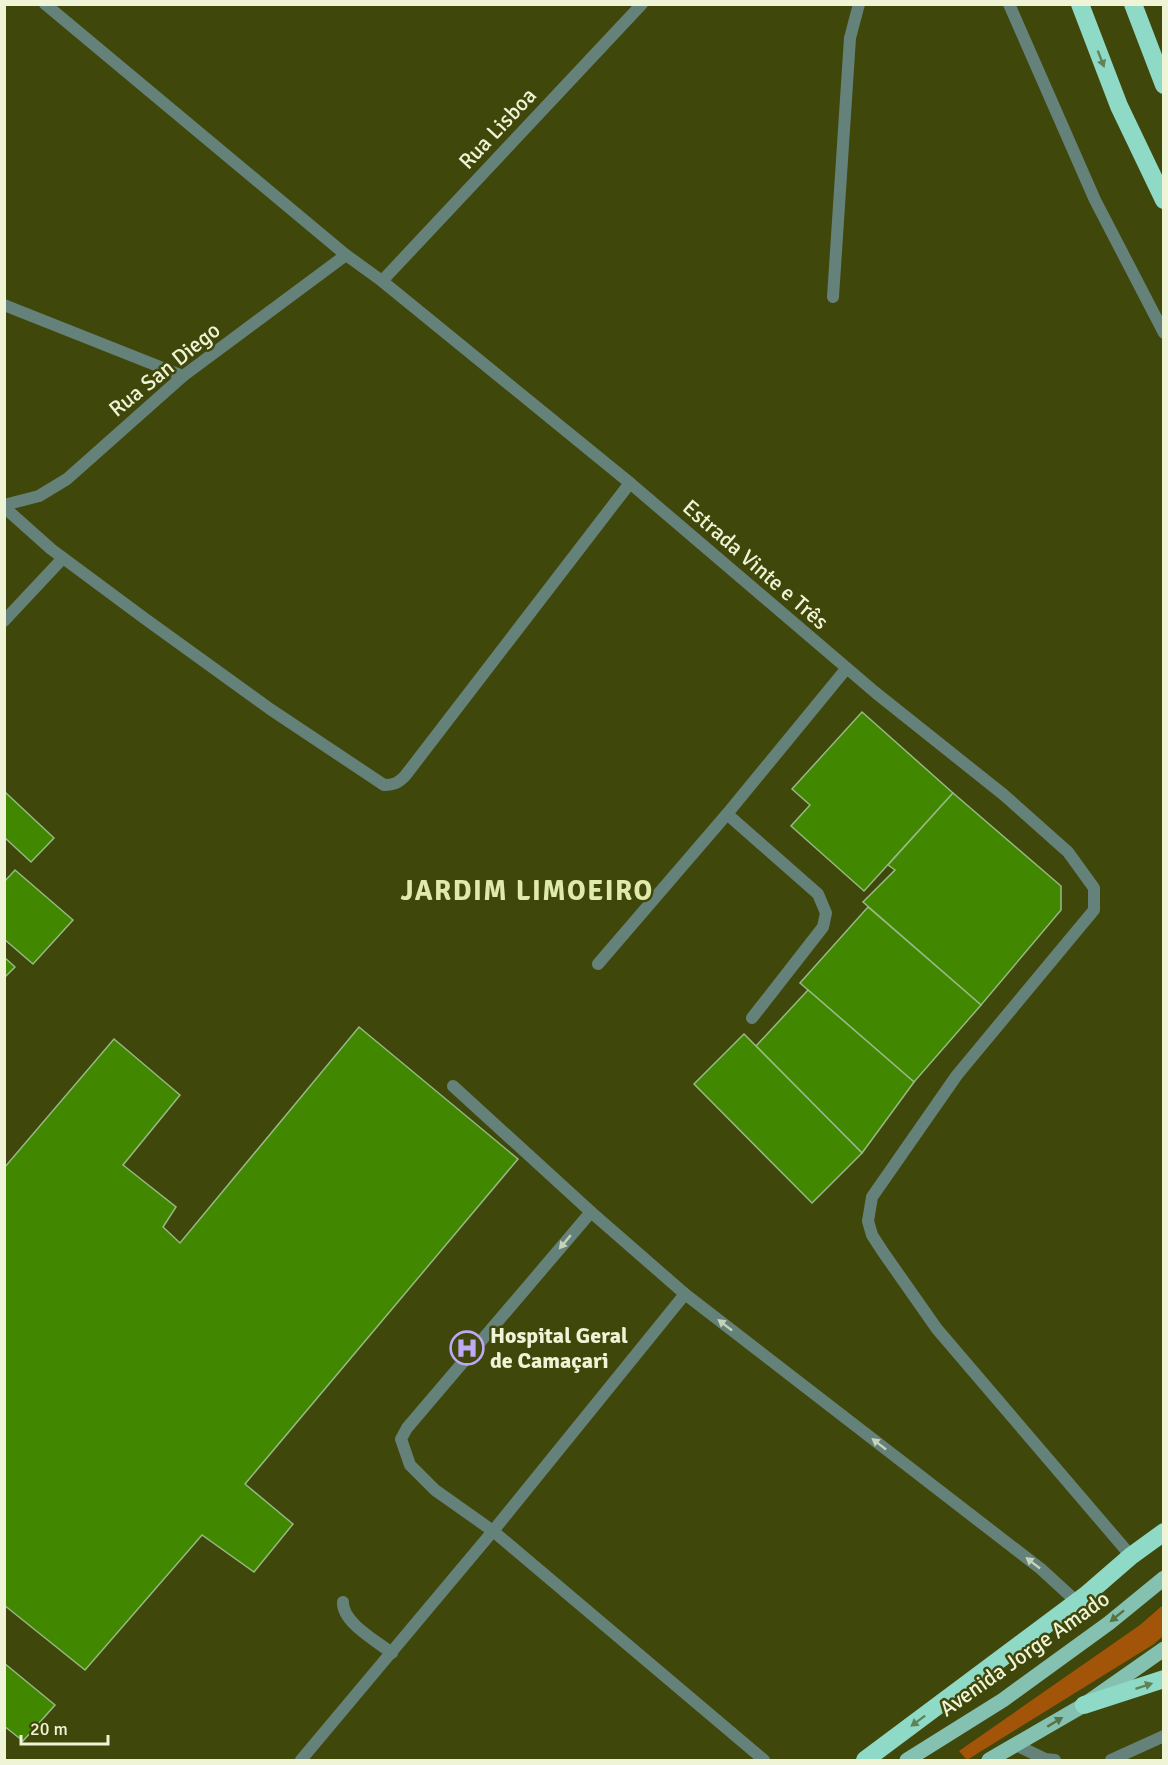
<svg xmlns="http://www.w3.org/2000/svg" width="1168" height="1765" font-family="Signika,sans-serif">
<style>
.green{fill:#a25509}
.building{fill:#418700;stroke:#96b986;stroke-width:1.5}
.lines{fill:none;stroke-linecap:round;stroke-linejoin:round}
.lane{stroke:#65827a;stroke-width:12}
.street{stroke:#65827a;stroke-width:12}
.primary{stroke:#84c1b1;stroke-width:15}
.highway{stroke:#8fdac6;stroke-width:18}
.oneway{fill:#608255}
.oneway2{fill:#c6d2ba}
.oneway3{fill:#587244}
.labels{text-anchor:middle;stroke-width:5;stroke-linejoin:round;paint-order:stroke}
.street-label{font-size:22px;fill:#eff4d6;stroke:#40470a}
.poi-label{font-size:22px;font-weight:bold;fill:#eff4d6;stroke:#40470a;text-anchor:start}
.district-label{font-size:28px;font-weight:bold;letter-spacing:1.5px;fill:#e0eaad;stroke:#40470a}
</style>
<rect width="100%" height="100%" fill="#40470a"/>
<polygon class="green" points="1163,1605 1163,1636 1154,1644 967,1760 959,1751 1140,1625"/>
<g class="building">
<polygon points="862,712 953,793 864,891 791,826 810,805 792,789"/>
<polygon points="6,793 54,838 31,862 4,837 4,795"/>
<polygon points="953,793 1061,886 1061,910 981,1005 863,902 895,870 888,865"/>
<polygon points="15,870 73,920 33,964 4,939 4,882"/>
<polygon points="868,907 981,1005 914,1082 800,983"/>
<polygon points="4,957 15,967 4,978"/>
<polygon points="808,990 914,1082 862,1153 756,1046"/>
<polygon points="359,1027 518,1159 245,1484 293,1524 254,1572 202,1535 85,1670 4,1605 4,1168 114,1039 180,1095 123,1165 176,1207 163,1227 180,1243"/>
<polygon points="744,1034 862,1153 812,1203 694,1084"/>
<polygon points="4,1663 55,1705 23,1741 4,1726"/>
</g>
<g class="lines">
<g class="lane">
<polyline points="1009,4 1095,200 1164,333"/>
<polyline points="833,297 850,38 859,4"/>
<polyline points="4,621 63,558"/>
<polyline points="727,814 818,894 826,913 823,927 752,1018"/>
<polyline points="598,964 727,814 846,669"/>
<polyline points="453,1086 591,1212"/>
<path d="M343 1602C342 1622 376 1641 392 1653"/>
<polyline points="1016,1745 1045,1759 1055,1760"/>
<polyline points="301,1760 493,1531 685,1294"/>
<polyline points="764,1760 493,1531 435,1490 410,1465 401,1439 407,1428 591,1212 685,1294 1041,1569 1077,1602"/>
<polyline points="1111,1760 1164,1736"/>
</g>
<g class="street">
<polyline points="45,4 346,255 382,281 630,483 876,693 1004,795 1068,852 1094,888 1094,910 957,1075 872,1197 868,1221 872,1235 883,1252 937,1329 1131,1556"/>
<polyline points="382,281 642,4"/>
<polyline points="4,305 183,376"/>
<polyline points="4,505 39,496 67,479 183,376 346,255"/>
<path d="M4 507 51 549 144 618 270 709 384 785C394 785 398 783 405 776L630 483"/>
</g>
<g class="primary">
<polyline points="907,1760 1003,1700 1109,1623 1164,1578"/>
<polyline points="989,1760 1084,1705 1164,1649"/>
</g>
<g class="highway">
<polyline points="1080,4 1119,106 1164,200"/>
<polyline points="1133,4 1164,85"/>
<polyline points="1084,1705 1164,1679"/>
<polyline points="865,1760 1086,1595 1131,1556 1164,1532"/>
</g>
</g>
<defs><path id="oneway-solid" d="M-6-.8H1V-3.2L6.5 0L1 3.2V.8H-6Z" transform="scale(1.5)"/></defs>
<g class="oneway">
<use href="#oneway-solid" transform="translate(1101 59) rotate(69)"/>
<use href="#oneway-solid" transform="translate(1144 1686) rotate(-18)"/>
<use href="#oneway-solid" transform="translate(918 1721) rotate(143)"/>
</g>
<g class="oneway2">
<use href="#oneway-solid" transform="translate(565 1242) rotate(130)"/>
<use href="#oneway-solid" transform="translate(725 1325) rotate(-142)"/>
<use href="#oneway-solid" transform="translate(879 1444) rotate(-142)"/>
<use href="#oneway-solid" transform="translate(1033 1563) rotate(-142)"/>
</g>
<g class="oneway3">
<use href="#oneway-solid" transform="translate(1117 1616) rotate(141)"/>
<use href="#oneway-solid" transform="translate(1055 1722) rotate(-31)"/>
</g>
<defs>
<g id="hospital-ring" transform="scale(1.725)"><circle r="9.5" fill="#40470a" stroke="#bda9f5" stroke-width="1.5"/><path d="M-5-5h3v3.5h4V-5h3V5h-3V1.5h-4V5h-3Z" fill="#bda9f5"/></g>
</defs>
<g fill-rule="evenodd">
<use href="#hospital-ring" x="467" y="1348"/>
</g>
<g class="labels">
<g class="street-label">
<text transform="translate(497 128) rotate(-47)" y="8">Rua Lisboa</text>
<text transform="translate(164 369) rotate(-39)" y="8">Rua San Diego</text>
<text transform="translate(756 564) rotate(41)" y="8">Estrada Vinte e Três</text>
<text transform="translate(1024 1653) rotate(-35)" y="8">Avenida Jorge Amado</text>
</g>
<g class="poi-label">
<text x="490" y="1343">Hospital Geral<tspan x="490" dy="25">de Camaçari</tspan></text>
</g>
<g class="district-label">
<text x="527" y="900">JARDIM LIMOEIRO</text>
</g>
</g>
<rect width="1168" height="1765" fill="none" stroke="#eff4d6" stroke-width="12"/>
<path d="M21 1735v9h87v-9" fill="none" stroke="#eff4d6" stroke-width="3"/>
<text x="30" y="1735" font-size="18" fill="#eff4d6" stroke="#40470a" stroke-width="4.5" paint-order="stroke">20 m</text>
</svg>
